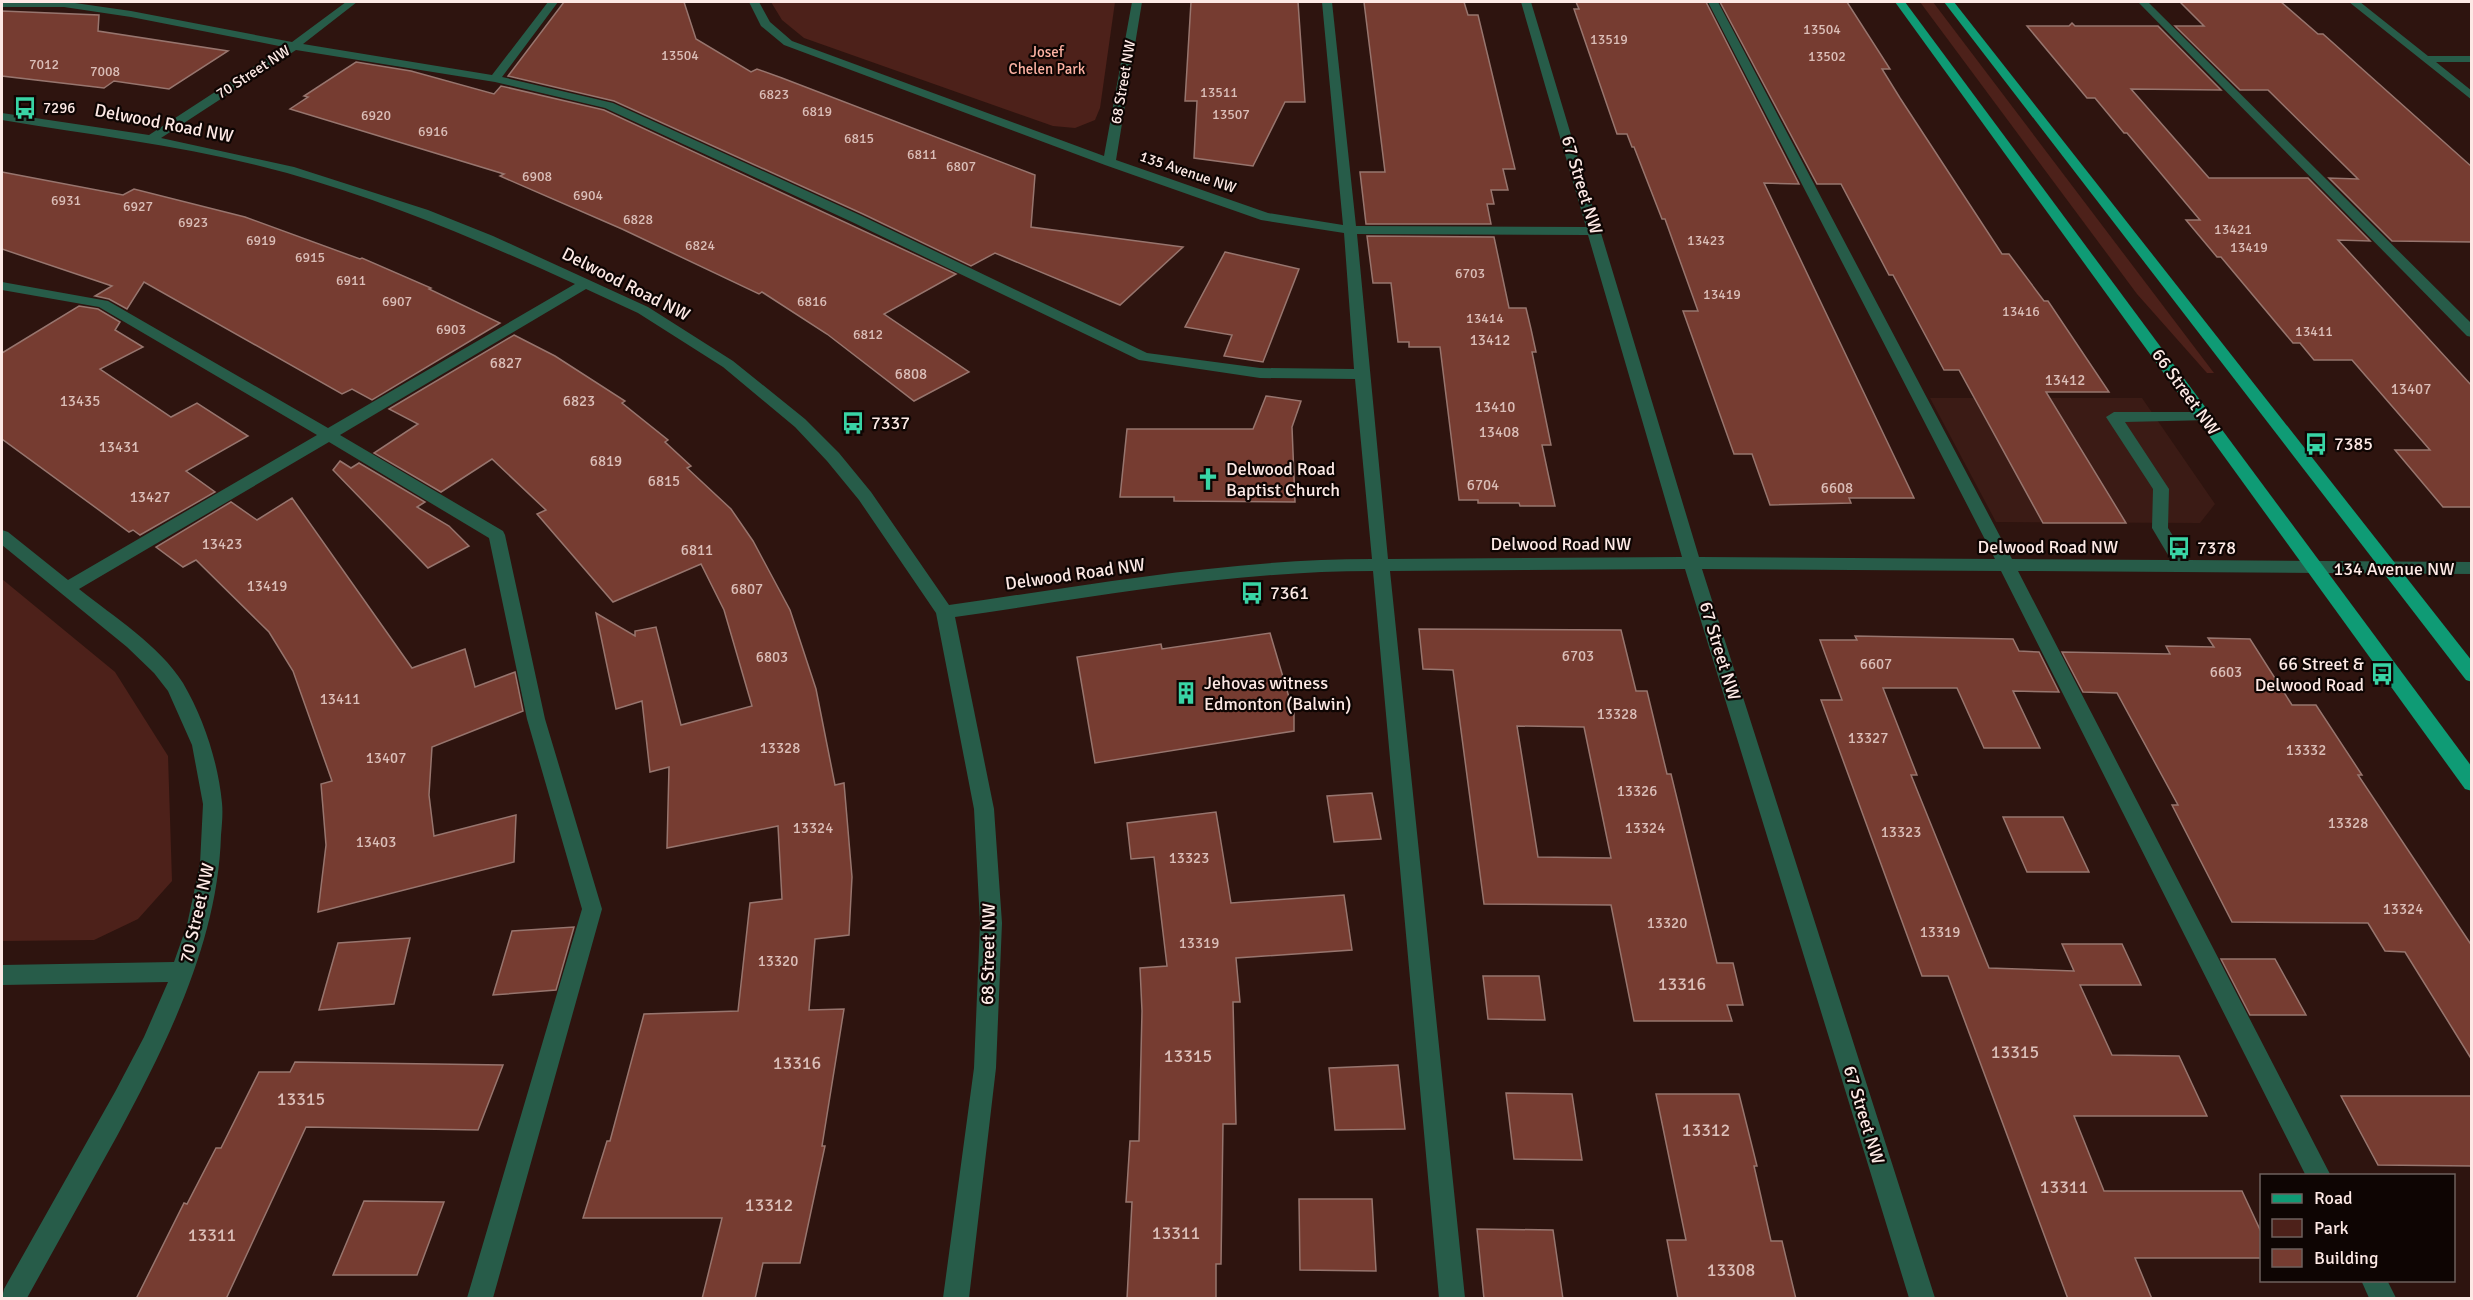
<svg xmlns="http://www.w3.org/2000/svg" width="2473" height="1300" font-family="Signika,sans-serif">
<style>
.built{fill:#3b1b15}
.green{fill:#4d211a}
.building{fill:#763c31;stroke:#97756e;stroke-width:1.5;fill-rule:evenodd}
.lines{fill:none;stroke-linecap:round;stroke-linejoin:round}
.minor{fill:#275c49;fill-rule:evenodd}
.major{fill:#0f9b75;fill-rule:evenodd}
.labels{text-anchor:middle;stroke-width:4.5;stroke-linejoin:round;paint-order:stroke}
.far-number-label{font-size:14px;fill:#dbbeb8}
.far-park-label{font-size:15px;fill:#fdb2a3;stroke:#0e0503}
.far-street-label{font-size:15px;fill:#fde9e5;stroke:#0e0503}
.far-poi-label{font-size:15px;fill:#fde9e5;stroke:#0e0503;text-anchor:start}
.number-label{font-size:15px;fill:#dbbeb8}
.street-label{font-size:18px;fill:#fde9e5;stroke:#0e0503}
.poi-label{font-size:18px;fill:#fde9e5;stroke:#0e0503;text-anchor:start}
.near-number-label{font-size:18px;fill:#dbbeb8}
</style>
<rect width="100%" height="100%" fill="#2e140f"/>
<polygon class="built" points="1930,398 2142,398 2215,504 2200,523 1996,522"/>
<g class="green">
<polygon points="771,2 1115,2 1100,108 1095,120 1075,128 1053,126 804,38 782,20"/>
<polygon points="1920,2 1933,2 2214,373 2207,373 2137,294"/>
<polygon points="2,579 115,672 168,756 172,881 138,919 94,940 2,941"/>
</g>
<g class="building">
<polygon points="564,2 684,2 696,39 751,72 757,69 782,78 1035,175 1031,227 1183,247 1120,305 995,253 971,266 863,214 614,101 508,76"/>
<polygon points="1191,2 1298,2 1305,102 1285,102 1253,166 1194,158 1197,101 1185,101"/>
<polygon points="1364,2 1464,2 1468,15 1478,15 1515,169 1503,169 1508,190 1491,190 1494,204 1487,204 1491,224 1366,224 1360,172 1385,172"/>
<polygon points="1576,2 1706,2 1799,184 1764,183 1914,498 1849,498 1851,503 1770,505 1752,454 1734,454 1683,311 1698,311 1665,219 1662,219 1634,147 1632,147 1627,134 1617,134 1574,9 1579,9"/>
<polygon points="1720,2 1847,2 1890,69 1882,69 1900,98 2002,254 2009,254 2044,301 2048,301 2109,392 2046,392 2126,523 2043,523 1959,370 1944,370 1893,275 1889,275 1841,184 1817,184"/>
<polygon points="2180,2 2281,2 2318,34 2323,34 2472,167 2472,242 2392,241 2329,178 2358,179 2268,90 2240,90 2175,26 2204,26"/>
<polygon points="2,11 99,15 98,31 228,51 169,89 114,81 104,88 2,76"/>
<polygon points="2072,23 2075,26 2158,26 2221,90 2131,89 2209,178 2308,178 2370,241 2338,240 2472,386 2472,507 2443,507 2395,450 2430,450 2352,360 2314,360 2300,343 2293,343 2221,257 2217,257 2186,220 2200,220 2127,133 2124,133 2095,98 2087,98 2027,26 2069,26"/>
<polygon points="356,62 411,71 494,94 501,86 604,110 956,274 884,314 969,372 914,401 827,334 762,292 759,294 622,229 500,176 504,174 290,109 308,97 304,96"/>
<polygon points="2,172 123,195 134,189 245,217 360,259 362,258 431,288 429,289 500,323 372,400 352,389 342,394 144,282 127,309 109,299 95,296 112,286 2,249"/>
<polygon points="1367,236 1494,237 1509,308 1526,308 1531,329 1536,352 1532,352 1551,445 1542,445 1555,506 1520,506 1519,503 1478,503 1478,500 1459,500 1440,347 1409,347 1409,342 1398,342 1391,283 1373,283"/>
<polygon points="1225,252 1299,269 1263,362 1224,356 1232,335 1185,327"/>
<polygon points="79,306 98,309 120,322 115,330 143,347 100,369 171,417 197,403 248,436 186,471 215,492 140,535 133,530 129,532 2,439 2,353"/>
<polygon points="514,335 555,356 625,401 622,403 668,440 665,442 691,466 687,468 731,509 753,541 790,610 816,689 835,785 844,783 852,877 849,935 815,939 809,1010 844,1009 822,1146 825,1146 800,1263 763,1263 755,1299 702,1299 722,1218 583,1218 607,1141 610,1141 644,1014 738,1011 750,903 782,899 778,826 667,848 669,767 650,772 642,701 616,709 596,613 635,636 635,631 656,627 681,725 752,706 724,610 701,564 613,602 537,514 546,510 492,459 441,492 374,453 418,424 389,409"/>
<polygon points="1266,396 1301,401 1292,427 1295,502 1174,501 1174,497 1120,497 1127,429 1253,429"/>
<polygon points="340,461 351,468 359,463 425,502 417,507 449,526 469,546 428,568 333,470"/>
<polygon points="292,498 412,668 465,649 475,687 515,672 523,711 432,747 429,795 434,836 516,815 514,862 318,912 326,845 321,784 332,781 293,671 269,632 196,560 183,567 156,547 231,502 257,520"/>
<path d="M1419 629 1621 630 1636 691H1647L1667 774H1671L1717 963H1733L1743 1005H1727L1732 1021H1634L1611 905 1484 904 1453 670 1423 669ZM1517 726 1584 727 1611 858 1538 857Z"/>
<polygon points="1270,633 1294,714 1294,731 1095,763 1077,657 1161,644 1162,649"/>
<polygon points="1855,636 2013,639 2019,651 2039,652 2059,692 2013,691 2040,748 1984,748 1957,688 1883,688 1917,775 1911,775 1989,968 2074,971 2062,944 2122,944 2141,985 2080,985 2112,1055 2179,1056 2207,1116 2074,1116 2104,1191 2242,1191 2262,1234 2262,1258 2135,1258 2152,1299 2068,1299 1948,976 1922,976 1821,700 1842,700 1820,640 1857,640"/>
<polygon points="2208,638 2250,639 2292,705 2316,705 2362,775 2358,775 2472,946 2472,1060 2405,952 2385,951 2368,923 2232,922 2172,805 2178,805 2117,693 2083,692 2062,652 2170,654 2166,646 2214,647"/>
<polygon points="1372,793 1381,839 1334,842 1327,796"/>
<polygon points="1216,812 1231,903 1344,895 1352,950 1236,958 1240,1002 1233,1002 1236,1124 1223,1124 1221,1264 1216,1264 1216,1299 1127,1299 1132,1202 1126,1202 1130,1141 1139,1141 1142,1011 1140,968 1167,966 1154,857 1131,859 1127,823"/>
<polygon points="2003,817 2063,817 2089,872 2027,872"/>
<polygon points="574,927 556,990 493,995 512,931"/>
<polygon points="410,938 394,1004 319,1010 338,943"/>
<polygon points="2221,959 2275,959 2306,1015 2250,1015"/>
<polygon points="1483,976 1539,976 1545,1020 1488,1019"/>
<polygon points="295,1062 503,1065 478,1130 306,1127 226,1299 136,1299 184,1203 187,1204 216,1148 221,1148 259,1072 290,1072"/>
<polygon points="1398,1065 1405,1129 1335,1130 1329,1068"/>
<polygon points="1506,1093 1572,1094 1582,1160 1514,1159"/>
<polygon points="1656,1094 1739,1094 1757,1166 1754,1166 1771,1241 1782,1241 1796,1299 1678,1299 1667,1240 1686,1240"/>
<polygon points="2341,1096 2472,1096 2472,1166 2378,1165"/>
<polygon points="1299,1199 1372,1199 1376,1271 1300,1270"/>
<polygon points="364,1201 444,1202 417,1275 333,1275"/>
<polygon points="1477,1229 1553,1230 1563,1299 1484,1299"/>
</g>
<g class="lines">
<g class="minor">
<path d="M2 2H68L131 11 292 42 346 2H357L303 44 492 75 548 2H558L502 77 613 103 862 216 1147 353 1260 368 1354 369 1344 233 1261 220 1105 165 784 45 761 26 749 2H759L770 22 792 41 1104 156 1132 2H1142L1116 160 1268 213 1343 225 1322 2H1332L1356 226 1586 227 1521 2H1531L1599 228 1603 231 1601 233 1699 557 1995 559 1708 2H1718L2012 559 2171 560 2152 528 2153 489 2106 417 2114 412H2205L2210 414 2213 417 2210 420 2125 422 2169 489 2168 528 2188 560 2472 562V574L2018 571 2331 1176H2306L2001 571 1702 569 1935 1298H1909L1685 569 1390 571 1465 1298H1439L1373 571C1232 571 1094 597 955 617L994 809 1002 923 996 1068 969 1298H943L974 1068 980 923 974 809 936 613 859 500 827 461 795 427 723 367 638 313 586 289 340 435 503 531 505 535 545 719 602 909 493 1298H467L582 909 527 719 489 538 329 442 79 589C114 617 159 645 183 683 204 719 218 762 222 803 223 813 222 824 221 835 218 942 167 1043 117 1136 87 1190 57 1244 27 1298H2L4 1289 115 1092 144 1037 168 982 2 985V965L174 962 187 925 200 864 203 804 192 745 168 691 154 673 127 647 2 545V530L8 532 68 580 317 435 99 307 2 290V282L108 301 328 428 575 284C481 241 387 201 287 173 194 147 97 136 2 120V113L149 135 284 47 131 17 64 7H2ZM296 50 495 82 605 108 852 222 1139 360 1260 378 1355 379 1372 559C1230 559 1090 585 949 605L871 492 839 453 805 419 733 361 648 307 493 236 428 210 294 167 161 138ZM1357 234 1588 235 1682 557 1388 559Z"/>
<polygon points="2138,2 2148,2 2472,324 2472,337 2467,336"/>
<polygon points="2349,2 2360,2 2428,56 2472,56 2472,62 2436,62 2472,91 2472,100"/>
<polygon points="2361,1280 2387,1280 2396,1298 2369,1298"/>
</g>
<g class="major">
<polygon points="1895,2 1905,2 2472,767 2472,791 2465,789"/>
<polygon points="1944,2 1954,2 2472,661 2472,682 2466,680"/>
</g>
</g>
<defs>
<g id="bus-bare" transform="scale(1.8)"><path d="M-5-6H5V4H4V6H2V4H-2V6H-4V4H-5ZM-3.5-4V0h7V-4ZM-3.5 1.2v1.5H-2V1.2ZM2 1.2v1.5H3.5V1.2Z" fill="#39d4a5" stroke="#0e0503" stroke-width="2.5" paint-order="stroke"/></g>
<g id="church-bare" transform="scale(1.8)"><path d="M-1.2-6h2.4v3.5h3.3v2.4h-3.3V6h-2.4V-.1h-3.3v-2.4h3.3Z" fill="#39d4a5" stroke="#0e0503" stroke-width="2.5" paint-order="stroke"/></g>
<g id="building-bare" transform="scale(1.8)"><path d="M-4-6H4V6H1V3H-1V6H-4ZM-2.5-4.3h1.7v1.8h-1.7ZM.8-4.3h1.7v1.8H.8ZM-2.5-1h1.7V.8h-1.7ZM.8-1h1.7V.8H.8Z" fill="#39d4a5" stroke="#0e0503" stroke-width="2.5" paint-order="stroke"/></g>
</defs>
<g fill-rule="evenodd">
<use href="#bus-bare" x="25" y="108"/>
<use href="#bus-bare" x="853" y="423"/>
<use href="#bus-bare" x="2316" y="444"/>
<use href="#church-bare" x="1208" y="479"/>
<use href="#bus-bare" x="2179" y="548"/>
<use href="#bus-bare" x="1252" y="593"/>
<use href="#bus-bare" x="2382" y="674"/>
<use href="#building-bare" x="1186" y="693"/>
</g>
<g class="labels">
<g class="far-number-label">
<text x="1822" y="34">13504</text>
<text x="1609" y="44">13519</text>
<text x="680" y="60">13504</text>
<text x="1827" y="61">13502</text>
<text x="44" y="69">7012</text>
<text x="105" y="76">7008</text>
<text x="1219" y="97">13511</text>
<text x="774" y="99">6823</text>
<text x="817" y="116">6819</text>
<text x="1231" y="119">13507</text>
<text x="376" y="120">6920</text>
<text x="433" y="136">6916</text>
<text x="859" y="143">6815</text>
<text x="922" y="159">6811</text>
<text x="961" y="171">6807</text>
<text x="537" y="181">6908</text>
<text x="588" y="200">6904</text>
<text x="66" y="205">6931</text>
<text x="138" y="211">6927</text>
<text x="638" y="224">6828</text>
<text x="193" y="227">6923</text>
<text x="2233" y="234">13421</text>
<text x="261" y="245">6919</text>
<text x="1706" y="245">13423</text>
<text x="700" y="250">6824</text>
<text x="2249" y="252">13419</text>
<text x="310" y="262">6915</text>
<text x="1470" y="278">6703</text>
<text x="351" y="285">6911</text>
<text x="1722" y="299">13419</text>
<text x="397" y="306">6907</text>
<text x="812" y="306">6816</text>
<text x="2021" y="316">13416</text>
<text x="1485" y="323">13414</text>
<text x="451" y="334">6903</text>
<text x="2314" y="336">13411</text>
<text x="868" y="339">6812</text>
</g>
<g class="far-park-label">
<text x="1047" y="57">Josef<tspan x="1047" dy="17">Chelen Park</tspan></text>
</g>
<g class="far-street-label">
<text transform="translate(253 72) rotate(-33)" y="5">70 Street NW</text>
<text transform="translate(1123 82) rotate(-80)" y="5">68 Street NW</text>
<text transform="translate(1188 172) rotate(19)" y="5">135 Avenue NW</text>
</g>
<g class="far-poi-label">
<text x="43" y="113">7296</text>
</g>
<g class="number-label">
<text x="1490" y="345">13412</text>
<text x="506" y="368">6827</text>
<text x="911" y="379">6808</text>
<text x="2065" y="385">13412</text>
<text x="2411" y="394">13407</text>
<text x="80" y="406">13435</text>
<text x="579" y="406">6823</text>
<text x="1495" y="412">13410</text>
<text x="1499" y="437">13408</text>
<text x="119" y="452">13431</text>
<text x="606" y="466">6819</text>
<text x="664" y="486">6815</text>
<text x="1483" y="490">6704</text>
<text x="1837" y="493">6608</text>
<text x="150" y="502">13427</text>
<text x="222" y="549">13423</text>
<text x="697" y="555">6811</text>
<text x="267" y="591">13419</text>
<text x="747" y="594">6807</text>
<text x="1578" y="661">6703</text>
<text x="772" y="662">6803</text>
<text x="1876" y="669">6607</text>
<text x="2226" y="677">6603</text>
<text x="340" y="704">13411</text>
<text x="1617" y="719">13328</text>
<text x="1868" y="743">13327</text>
<text x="780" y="753">13328</text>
<text x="2306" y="755">13332</text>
<text x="386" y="763">13407</text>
<text x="1637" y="796">13326</text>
<text x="2348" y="828">13328</text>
<text x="813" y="833">13324</text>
<text x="1645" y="833">13324</text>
<text x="1901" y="837">13323</text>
<text x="376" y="847">13403</text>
<text x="1189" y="863">13323</text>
<text x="2403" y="914">13324</text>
<text x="1667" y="928">13320</text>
<text x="1940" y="937">13319</text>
<text x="1199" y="948">13319</text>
<text x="778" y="966">13320</text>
</g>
<g class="street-label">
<text transform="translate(164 123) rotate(11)" y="6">Delwood Road NW</text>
<text transform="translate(1582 185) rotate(73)" y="6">67 Street NW</text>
<text transform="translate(626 284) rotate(27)" y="6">Delwood Road NW</text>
<text transform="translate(2186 392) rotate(54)" y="6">66 Street NW</text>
<text x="1561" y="550">Delwood Road NW</text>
<text x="2048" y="553">Delwood Road NW</text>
<text x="2394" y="575">134 Avenue NW</text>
<text transform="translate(1075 574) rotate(-8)" y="6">Delwood Road NW</text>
<text transform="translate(1720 651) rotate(73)" y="6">67 Street NW</text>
<text transform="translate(197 913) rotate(-77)" y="6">70 Street NW</text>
<text transform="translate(988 954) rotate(-89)" y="6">68 Street NW</text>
<text transform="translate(1864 1115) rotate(73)" y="6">67 Street NW</text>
</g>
<g class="poi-label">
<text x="871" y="429">7337</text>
<text x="2334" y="450">7385</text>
<text x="1226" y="475">Delwood Road<tspan x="1226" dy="21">Baptist Church</tspan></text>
<text x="2197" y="554">7378</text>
<text x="1270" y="599">7361</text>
<text x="2364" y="670" text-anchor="end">66 Street &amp;<tspan x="2364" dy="21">Delwood Road</tspan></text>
<text x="1204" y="689">Jehovas witness<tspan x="1204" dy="21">Edmonton (Balwin)</tspan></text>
</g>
<g class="near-number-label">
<text x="1682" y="990">13316</text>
<text x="2015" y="1058">13315</text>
<text x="1188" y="1062">13315</text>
<text x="797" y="1069">13316</text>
<text x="301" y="1105">13315</text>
<text x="1706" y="1136">13312</text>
<text x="2064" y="1193">13311</text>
<text x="769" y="1211">13312</text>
<text x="1176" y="1239">13311</text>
<text x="212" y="1241">13311</text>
<text x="1731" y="1276">13308</text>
</g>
</g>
<rect width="2473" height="1300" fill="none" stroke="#fde9e5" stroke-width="6"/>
<rect x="2260" y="1174" width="195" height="108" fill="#0e0503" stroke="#6e605d" stroke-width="1.5"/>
<rect x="2272" y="1194" width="30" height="9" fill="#0f9b75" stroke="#6e605d" stroke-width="1.5"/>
<text x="2314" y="1204" font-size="18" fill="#fde9e5">Road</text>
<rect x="2272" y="1219" width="30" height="18" fill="#4d211a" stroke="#6e605d" stroke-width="1.5"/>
<text x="2314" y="1234" font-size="18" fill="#fde9e5">Park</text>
<rect x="2272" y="1249" width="30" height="18" fill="#763c31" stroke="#6e605d" stroke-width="1.5"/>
<text x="2314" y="1264" font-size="18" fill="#fde9e5">Building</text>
</svg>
